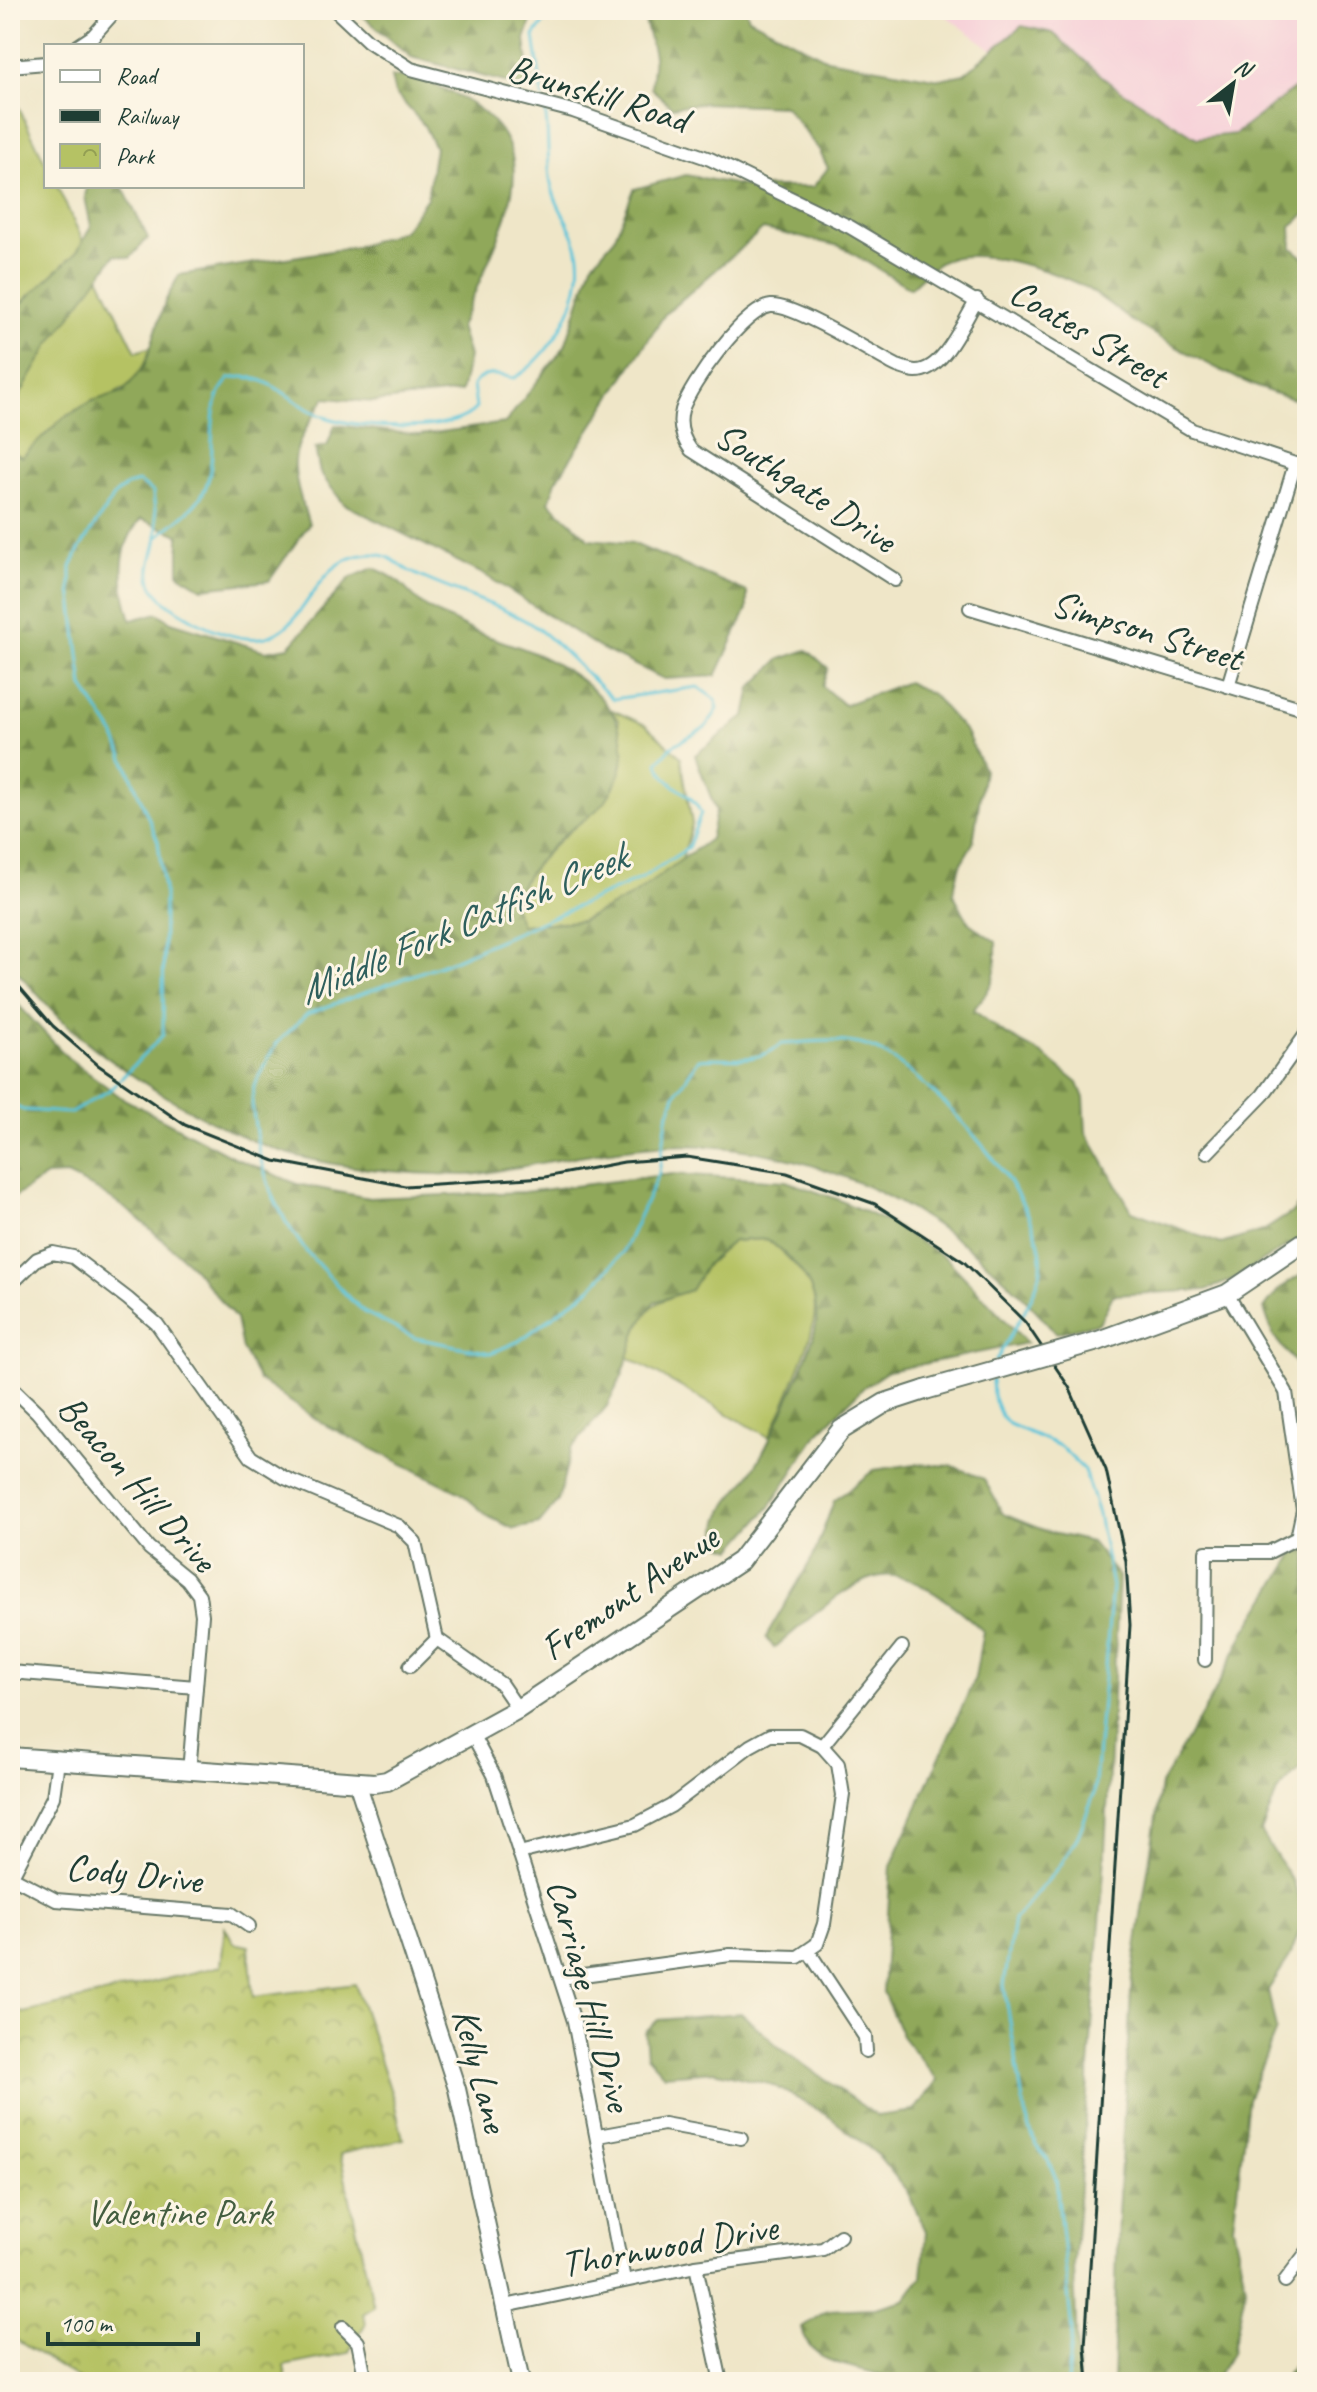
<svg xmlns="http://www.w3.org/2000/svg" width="1317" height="2392" font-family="Caveat,sans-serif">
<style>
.built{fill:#f6cfd8}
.grass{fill:#b5c264;stroke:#6a804c;stroke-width:2}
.forest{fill:url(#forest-firs);stroke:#587247;stroke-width:2}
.park{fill:url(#park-crowns);stroke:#6a804c;stroke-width:2}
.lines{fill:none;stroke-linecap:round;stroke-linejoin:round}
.stream{stroke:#5cc4d9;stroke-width:3}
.minor-casing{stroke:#687868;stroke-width:16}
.tertiary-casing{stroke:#687868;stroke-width:20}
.secondary-casing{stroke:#687868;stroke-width:22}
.minor{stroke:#fff;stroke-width:12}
.tertiary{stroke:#fff;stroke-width:16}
.secondary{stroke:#fff;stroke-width:18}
.rail{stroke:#1f3d34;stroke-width:3}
.secondary-bridge-casing{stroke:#687868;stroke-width:22;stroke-linecap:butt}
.secondary-bridge{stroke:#fff;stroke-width:18}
.labels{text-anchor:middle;stroke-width:6;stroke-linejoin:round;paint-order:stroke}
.street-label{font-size:38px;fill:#1f3d34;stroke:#fcf5e5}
.park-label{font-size:38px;fill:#445e40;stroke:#fcf5e5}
.water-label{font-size:40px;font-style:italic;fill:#2e5f5d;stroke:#fcf5e5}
</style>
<defs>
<pattern id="forest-firs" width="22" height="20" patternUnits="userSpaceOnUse" patternTransform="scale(2)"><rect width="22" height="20" fill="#90a85a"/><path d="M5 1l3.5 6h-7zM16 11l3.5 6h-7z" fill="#758a4b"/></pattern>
<pattern id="park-crowns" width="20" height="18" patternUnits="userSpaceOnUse" patternTransform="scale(2)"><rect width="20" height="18" fill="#b5c264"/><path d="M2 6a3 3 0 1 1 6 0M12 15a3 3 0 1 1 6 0" fill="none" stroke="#939f53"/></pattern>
</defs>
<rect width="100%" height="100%" fill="#fcf5e5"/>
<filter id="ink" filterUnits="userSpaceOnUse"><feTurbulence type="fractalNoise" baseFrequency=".0125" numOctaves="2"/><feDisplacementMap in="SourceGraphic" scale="16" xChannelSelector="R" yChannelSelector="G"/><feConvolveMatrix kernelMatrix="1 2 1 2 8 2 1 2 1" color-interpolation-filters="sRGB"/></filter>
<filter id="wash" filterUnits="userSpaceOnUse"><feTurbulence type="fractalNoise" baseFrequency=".006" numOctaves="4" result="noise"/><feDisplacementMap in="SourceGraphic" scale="32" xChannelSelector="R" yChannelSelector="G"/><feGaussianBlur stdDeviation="1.8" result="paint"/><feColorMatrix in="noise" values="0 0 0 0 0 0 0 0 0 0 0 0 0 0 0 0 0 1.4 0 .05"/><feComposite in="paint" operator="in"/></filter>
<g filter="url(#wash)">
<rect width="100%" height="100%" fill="#efe6c8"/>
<polygon class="built" points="938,10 1307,10 1307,138 1242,233"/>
<g class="grass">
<polygon points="10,103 17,104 46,164 46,186 57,186 83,241 77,252 10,314"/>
<path d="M99 276 136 352 151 347C131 406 104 388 63 418 48 430 36 446 22 457L10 451V412L48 347Z"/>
<path d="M610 709 646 725 681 757 692 824 682 860 632 896 581 921 521 925 512 902C532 860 569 831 605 802L619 720Z"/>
<path d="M767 1239C822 1285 825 1303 799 1368 790 1391 781 1415 769 1437L628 1357C643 1310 644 1305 691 1290L707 1264 733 1241Z"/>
</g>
<g class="forest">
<polygon points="356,10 535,10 525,39 531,89 411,57"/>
<path d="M642 10H746L749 18 827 59 940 79 964 74 1022 26 1053 33 1111 84 1197 138 1235 134 1307 79V213L1291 226 1292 248 1307 260V401C1267 399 1177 348 1140 326 1119 313 1101 295 1079 284 1046 269 977 246 943 261 931 266 920 280 910 288L840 246 763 229 665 314 556 481 549 502 589 539 632 543 747 592V609L716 676 664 679 600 648 485 575 344 504 320 473 315 448 327 446 335 425 419 435 505 423 565 346 592 264 614 239 634 189 686 175 749 187H813L828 168 819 150 785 106 702 103 672 107 651 88 654 55Z"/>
<path d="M410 76C573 130 507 211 460 327L469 356 461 392 374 402 325 398C288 454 288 461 309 524L269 581 202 588 179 574V535L141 519C116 548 120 585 131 620L158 613 171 622 265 651 289 647 350 578 373 568C405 580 403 591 426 607 436 614 448 618 459 624 481 636 504 641 527 650 591 677 655 728 606 800 598 812 580 822 569 831 545 851 525 875 512 902L521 925 581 921 632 896 710 839 716 811 695 755 745 716 751 688 780 659 807 650 828 668 822 686 844 705 907 682 932 694 966 732 984 770 973 843 960 865 953 893 969 923 996 942C997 976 995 984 973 1010L1005 1034 1042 1054 1078 1083 1084 1098 1086 1132 1132 1211 1221 1244 1263 1231 1294 1211 1307 1193V1234L1230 1281 1206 1290 1113 1295 1099 1323 1056 1333C956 1214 814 1137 656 1146 610 1149 564 1159 519 1167 501 1169 483 1175 465 1175 410 1174 351 1170 297 1156 223 1136 114 1071 59 1017 42 1000 26 981 10 964V451L22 457 62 419 92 401 123 392 145 365 165 302 179 275 356 247 404 230 427 198 435 148 424 125 395 93 391 77Z"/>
<polygon points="87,186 122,186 148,238 130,258 115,255 48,347 10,412 10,314 77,252 91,226 85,197"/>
<path d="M10 996 68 1058 122 1098 235 1158 297 1184 369 1198 524 1192 673 1174 786 1181 837 1199 887 1222 947 1259 1027 1343 888 1371 864 1387 817 1434 769 1508 733 1549 719 1544C713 1510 732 1502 749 1476 766 1452 812 1352 816 1325 817 1317 816 1302 813 1294 805 1270 786 1254 767 1239L733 1241 707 1264 691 1290 654 1302 637 1329 622 1376 607 1406 571 1449 558 1501 539 1524 514 1529 489 1517 461 1493 325 1425 259 1380 242 1349 236 1319 190 1264 132 1213 96 1189 67 1175 46 1176 10 1200Z"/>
<polygon points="1307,1271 1307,1377 1274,1337 1264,1309 1279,1289"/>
<path d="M915 1464 953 1466 984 1479 1003 1514 1048 1532 1091 1542 1119 1577 1104 1870 1074 2266 1078 2382H894C864 2362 809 2372 802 2327L828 2310 875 2308 905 2300 922 2277 926 2231 907 2191 878 2155 826 2114 773 2085 714 2071 664 2075 647 2056 645 2032 658 2020 741 2013 780 2048 877 2116 914 2111 937 2080 902 2036 883 1992 891 1866 975 1678 983 1631C962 1611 913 1571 882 1576 848 1580 801 1627 774 1648L766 1637 814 1555 834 1501 874 1470Z"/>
<polygon points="1307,1534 1307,1760 1277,1792 1261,1832 1293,1882 1306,1914 1290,1956 1268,1990 1276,2030 1248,2099 1233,2226 1246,2287 1232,2353 1212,2382 1113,2382 1118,2214 1132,1975 1161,1784 1213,1695 1245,1632"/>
<polygon points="1307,2347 1307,2382 1281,2382"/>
</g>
<polygon class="park" points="225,1927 234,1943 249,1946 253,1997 355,1984 394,2101 403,2139 340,2154 374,2307 363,2314 366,2323 348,2353 284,2366 287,2382 83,2382 10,2336 10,2009 24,2013 221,1966"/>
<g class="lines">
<g class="stream">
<polyline points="543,98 534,36 553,10"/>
<path d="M158 537C171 524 194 510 203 493 222 456 200 412 229 379 270 368 291 407 328 418 359 428 454 435 476 408L473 385C483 370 498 375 514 378 554 356 593 286 575 240 567 218 553 202 550 178 547 155 549 132 545 110"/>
<path d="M10 1104 23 1110 71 1113 111 1089 163 1035 164 889 158 841 114 734 83 687 71 590V567L80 548 115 495 127 485 139 482 153 492C154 506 157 520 157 534 157 550 146 565 151 582 157 600 180 612 196 621 318 684 291 557 371 554 387 553 396 563 409 571 445 590 507 606 537 628 564 649 588 676 613 699L698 687 716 700 718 709 706 727 672 746 658 763C669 792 690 788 701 813L688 848 642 878 451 961 307 1014 276 1044 254 1086 252 1104 259 1154 271 1192 286 1222 305 1250 350 1299 366 1313 415 1338 491 1353 519 1341 591 1288 623 1252 659 1173 667 1118 675 1095 699 1059C727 1056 759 1065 781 1044 811 1042 850 1036 877 1050 931 1077 1055 1209 1040 1274 1034 1300 1009 1336 996 1361"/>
<polyline points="992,1380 993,1396 1001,1416 1009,1424 1060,1446 1084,1470 1098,1514 1112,1586 1094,1794 1078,1836 1060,1866 1014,1920 1004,1985 1025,2114 1036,2146 1047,2158 1056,2179 1072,2331 1067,2382"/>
</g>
</g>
</g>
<g filter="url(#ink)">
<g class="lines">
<g class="minor-casing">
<g id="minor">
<polyline points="335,10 368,41 411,69 573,111 710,159 850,227 1192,430 1307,468"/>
<polyline points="78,46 93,36 116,10"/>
<polyline points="10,66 46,63"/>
<path d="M895 580 691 450C682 438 678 425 682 410 690 385 745 308 771 306 794 304 872 353 897 366 903 368 910 371 916 371 944 371 964 320 977 300"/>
<polyline points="970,608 1307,710"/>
<polyline points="1228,686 1295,464"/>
<polyline points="1207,1153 1263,1095 1307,1033"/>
<polyline points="10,1285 37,1259 53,1253 73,1257 128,1299 157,1324 251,1457 285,1478 399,1526 415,1542 437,1639 501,1684 518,1709"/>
<polyline points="10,1386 37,1412 149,1548 187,1579 199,1595 202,1615 189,1772"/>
<polyline points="1205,1660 1206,1552 1269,1552 1297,1538 1303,1510 1286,1392 1227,1294"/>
<polyline points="410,1666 437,1639"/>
<polyline points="10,1672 196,1687"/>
<polyline points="472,1734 494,1775 574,2021 624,2280"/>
<polyline points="822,1746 902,1647"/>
<polyline points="519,1853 635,1825 671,1806 750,1746 770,1735 800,1735 822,1746 838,1764 843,1795 824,1924 817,1944 798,1957 730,1955 561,1978"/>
<polyline points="12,1877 56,1900 232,1914 249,1926"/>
<polyline points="10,1880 53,1797 58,1761"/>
<polyline points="809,1952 865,2037 866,2051"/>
<polyline points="598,2136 664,2124 741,2138"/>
<polyline points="696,2266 721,2382"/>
<polyline points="1285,2281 1307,2252"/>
<polyline points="505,2306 696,2266 823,2249 840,2236"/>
<polyline points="343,2327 358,2342 366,2382"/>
</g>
</g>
<g class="tertiary-casing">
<polyline id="tertiary" points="357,1782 457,2089 521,2382"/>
</g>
<g class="secondary-casing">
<g id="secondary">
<polyline points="1098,1341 1227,1294 1307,1240"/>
<polyline points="10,1757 374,1783 387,1781 518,1709 740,1561 841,1430 885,1403 925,1390"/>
</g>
</g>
<use href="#minor" class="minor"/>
<use href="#tertiary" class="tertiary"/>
<use href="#secondary" class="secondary"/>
<polyline class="rail" points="10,976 53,1026 98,1065 185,1125 275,1161 405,1186 545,1177 624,1162 687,1157 787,1173 875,1204 964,1262 1025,1322 1069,1387 1106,1470 1126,1562 1130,1625 1085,2347 1088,2382"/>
<g class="secondary-bridge-casing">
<polyline id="secondary-bridge" points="925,1390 1098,1341"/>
</g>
<use href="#secondary-bridge" class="secondary-bridge"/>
</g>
</g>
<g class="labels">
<g class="street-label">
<text transform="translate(598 93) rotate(17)" y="13">Brunskill Road</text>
<text transform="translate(1089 333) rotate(31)" y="13">Coates Street</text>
<text transform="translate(806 487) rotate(33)" y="13">Southgate Drive</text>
<text transform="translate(1147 630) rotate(17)" y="13">Simpson Street</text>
<text transform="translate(138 1483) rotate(49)" y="13">Beacon Hill Drive</text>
<text transform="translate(629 1592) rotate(-35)" y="13">Fremont Avenue</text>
<text transform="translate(134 1873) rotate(6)" y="13">Cody Drive</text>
<text transform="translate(590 1995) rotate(75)" y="13">Carriage Hill Drive</text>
<text transform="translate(481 2070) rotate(75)" y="13">Kelly Lane</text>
<text transform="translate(669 2245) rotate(-10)" y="13">Thornwood Drive</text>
</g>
<g class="park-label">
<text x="179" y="2225">Valentine Park</text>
</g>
<g class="water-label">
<text transform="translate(462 923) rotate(-23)" y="14">Middle Fork Catfish Creek</text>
</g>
</g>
<rect width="1317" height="2392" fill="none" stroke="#fcf5e5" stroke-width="40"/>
<rect x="44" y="44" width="260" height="144" fill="#fcf5e5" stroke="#a4ab9e" stroke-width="2"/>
<rect x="60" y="70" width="40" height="12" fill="#ffffff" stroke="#a4ab9e" stroke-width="2"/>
<text x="116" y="84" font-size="24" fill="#1f3d34">Road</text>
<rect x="60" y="110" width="40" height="12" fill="#1f3d34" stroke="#a4ab9e" stroke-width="2"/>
<text x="116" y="124" font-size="24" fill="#1f3d34">Railway</text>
<rect x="60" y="144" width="40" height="24" fill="url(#park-crowns)" stroke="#a4ab9e" stroke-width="2"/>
<text x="116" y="164" font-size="24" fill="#1f3d34">Park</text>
<g transform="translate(1233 84) rotate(31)" stroke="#fcf5e5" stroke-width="6" paint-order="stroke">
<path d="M0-6L14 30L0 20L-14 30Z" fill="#1f3d34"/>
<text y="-12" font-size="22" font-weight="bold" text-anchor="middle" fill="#1f3d34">N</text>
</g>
<path d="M48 2332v12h150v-12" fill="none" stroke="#1f3d34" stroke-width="4"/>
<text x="60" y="2332" font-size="24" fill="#1f3d34" stroke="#fcf5e5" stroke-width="6" paint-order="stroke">100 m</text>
</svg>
